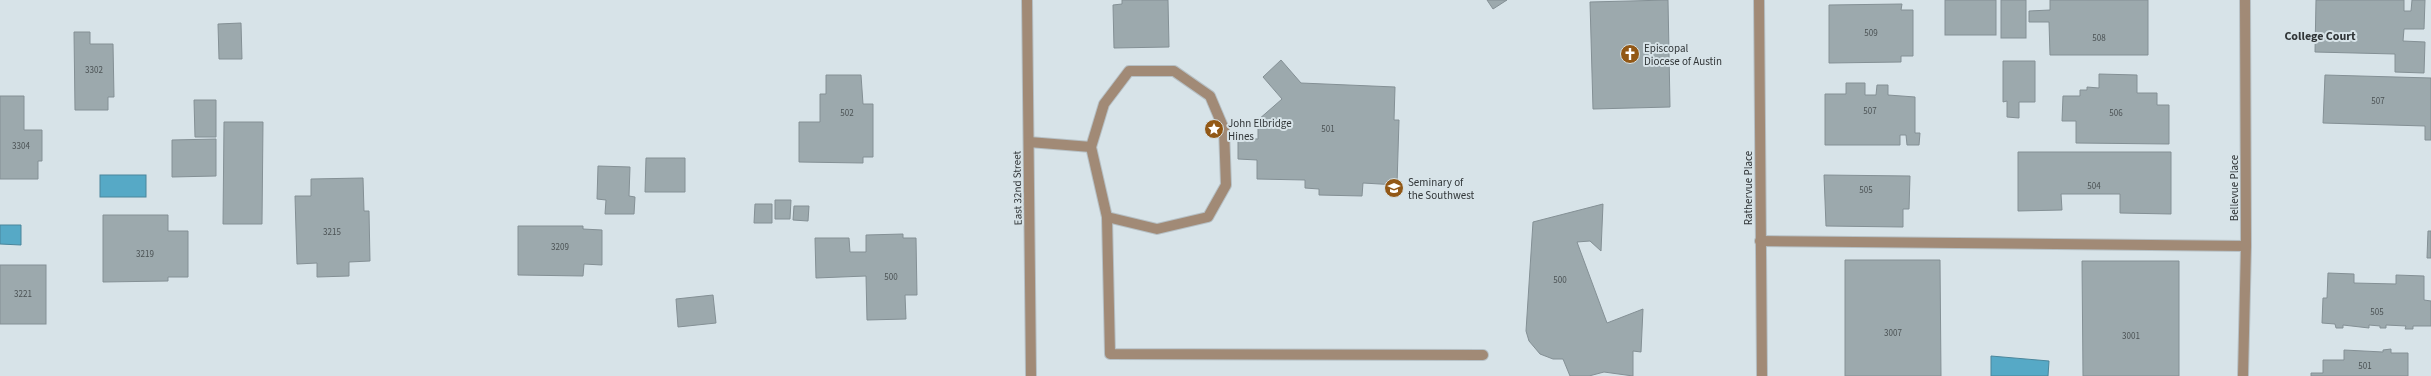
<svg xmlns="http://www.w3.org/2000/svg" width="2431" height="376" font-family="'Source Sans 3',sans-serif">
<style>
.water{fill:#56a9c6;stroke:#4b869b}
.building{fill:#9ca9ad;stroke:#849095}
.lines{fill:none;stroke-linecap:round;stroke-linejoin:round}
.minor-casing{stroke:#b6c0c5;stroke-width:12}
.minor{stroke:#a18a76;stroke-width:10}
.labels{text-anchor:middle;stroke-width:4;stroke-linejoin:round;paint-order:stroke}
.number-label{font-size:9px;fill:#4c5355}
.poi-label{font-size:11px;fill:#313638;stroke:#d7e3e8;text-anchor:start}
.street-label{font-size:11px;fill:#313638;stroke:#d7e3e8}
.neighbourhood-label{font-size:12px;font-weight:bold;fill:#313638;stroke:#d7e3e8}
</style>
<rect width="100%" height="100%" fill="#d7e3e8"/>
<g class="water">
<rect x="100" y="175" width="46" height="22"/>
<polygon points="0,225 21,225 21,245 0,244"/>
<polygon points="1991,356 2049,361 2048,376 1991,376"/>
</g>
<g class="building">
<polygon points="1122,0 1168,0 1169,47 1114,48 1113,5 1122,4"/>
<polygon points="1487,0 1507,0 1493,9"/>
<polygon points="1668,0 1670,107 1593,109 1590,2"/>
<rect x="1945" y="0" width="51" height="35"/>
<rect x="2001" y="0" width="25" height="38"/>
<polygon points="2050,0 2148,0 2148,55 2050,55 2049,22 2029,22 2029,11 2050,10"/>
<polygon points="2316,0 2404,0 2404,11 2411,11 2412,0 2425,0 2424,29 2404,29 2403,41 2425,42 2424,73 2395,72 2395,54 2315,52"/>
<polygon points="1902,4 1901,10 1913,10 1913,56 1901,56 1901,62 1829,63 1829,5"/>
<polygon points="241,23 242,59 219,59 218,24"/>
<polygon points="74,32 90,32 90,44 113,44 114,97 108,97 108,110 75,110"/>
<polygon points="1281,60 1301,83 1395,87 1394,120 1399,120 1397,185 1363,183 1362,196 1319,195 1319,189 1305,188 1305,180 1257,179 1257,160 1238,159 1238,138 1258,139 1258,120 1282,99 1263,77"/>
<polygon points="2003,61 2035,61 2035,102 2019,102 2019,118 2007,117 2007,101 2003,102"/>
<polygon points="2099,74 2137,75 2137,93 2157,93 2157,105 2169,105 2169,144 2076,143 2076,121 2062,121 2063,96 2080,96 2080,90 2087,90 2087,87 2099,88"/>
<polygon points="826,75 861,75 863,104 873,104 873,157 863,157 863,163 799,162 799,122 820,122 820,94 826,94"/>
<polygon points="2325,75 2431,78 2431,140 2425,140 2425,126 2323,123"/>
<polygon points="1846,83 1865,83 1865,95 1876,95 1877,85 1888,85 1888,95 1915,97 1915,133 1920,133 1919,145 1907,145 1906,135 1900,135 1900,145 1825,145 1825,94 1846,94"/>
<polygon points="0,96 24,96 24,130 42,130 42,161 38,161 38,179 0,179"/>
<polygon points="194,100 216,100 216,137 195,137"/>
<polygon points="224,122 263,122 262,224 223,224"/>
<polygon points="216,139 216,176 172,177 172,140"/>
<polygon points="2018,152 2171,152 2171,214 2120,213 2120,194 2061,194 2062,210 2018,211"/>
<polygon points="646,158 685,158 685,192 645,192"/>
<polygon points="598,166 630,167 629,196 635,197 634,214 605,214 606,200 597,199"/>
<polygon points="1824,175 1910,176 1909,209 1903,209 1903,227 1826,226"/>
<polygon points="363,178 364,211 369,211 370,261 349,262 349,276 317,277 317,263 297,264 295,196 311,196 311,179"/>
<polygon points="775,200 791,200 790,219 775,219"/>
<polygon points="755,204 772,204 772,223 754,223"/>
<polygon points="1603,204 1601,251 1590,241 1577,242 1607,323 1643,309 1641,352 1633,351 1633,376 1604,372 1589,376 1570,376 1563,359 1553,359 1540,354 1529,341 1526,331 1533,222"/>
<polygon points="794,206 809,206 808,221 793,220"/>
<polygon points="103,215 168,215 168,231 188,231 188,277 168,277 168,281 103,282"/>
<polygon points="518,226 583,226 583,229 602,230 602,265 584,264 583,276 518,275"/>
<polygon points="2428,231 2431,231 2431,258 2427,258"/>
<polygon points="903,234 903,238 916,238 917,295 905,295 906,319 867,320 866,276 816,278 815,238 849,238 850,252 866,252 866,235"/>
<polygon points="1845,260 1940,260 1941,376 1845,376"/>
<polygon points="2082,261 2179,261 2179,376 2083,376"/>
<rect x="0" y="265" width="46" height="59"/>
<polygon points="2328,273 2354,274 2354,283 2396,284 2396,275 2424,276 2424,300 2431,301 2431,326 2413,326 2413,329 2405,329 2406,326 2386,325 2386,328 2380,328 2380,326 2369,325 2369,328 2343,325 2343,328 2336,328 2335,324 2322,323 2323,298 2327,298"/>
<polygon points="713,295 716,323 678,327 676,299"/>
<polygon points="2391,349 2391,353 2408,353 2408,376 2311,376 2311,373 2323,373 2323,360 2344,360 2344,350 2383,352 2383,350"/>
</g>
<g class="lines">
<g class="minor-casing">
<g id="minor">
<polyline points="1027,0 1031,376"/>
<polyline points="1759,0 1762,376"/>
<polyline points="1029,142 1091,147 1104,104 1129,71 1174,71 1210,96 1224,129 1226,185 1208,217 1157,229 1107,217 1091,147"/>
<polyline points="1107,217 1110,354 1483,355"/>
<polyline points="1760,241 2246,246"/>
<polyline points="2243,376 2246,246 2245,0"/>
</g>
</g>
<use href="#minor" class="minor"/>
</g>
<defs>
<g id="church-disc" transform="scale(1)"><circle r="9.5" fill="#925816" stroke="#d7e3e8"/><path d="M-1.2-6h2.4v3.5h3.3v2.4h-3.3V6h-2.4V-.1h-3.3v-2.4h3.3Z" fill="#fff"/></g>
<g id="sight-disc" transform="scale(1)"><circle r="9.5" fill="#925816" stroke="#d7e3e8"/><path d="M0-6L1.8-2.2L6-1.7L2.9 1.2L3.7 5.4L0 3.3L-3.7 5.4L-2.9 1.2L-6-1.7L-1.8-2.2Z" fill="#fff"/></g>
<g id="university-disc" transform="scale(1)"><circle r="9.5" fill="#925816" stroke="#d7e3e8"/><path d="M0-5L7-2L0 1L-7-2ZM-4 1L0 2.5L4 1V4Q0 6-4 4Z" fill="#fff"/></g>
</defs>
<g fill-rule="evenodd">
<use href="#church-disc" x="1630" y="54"/>
<use href="#sight-disc" x="1214" y="129"/>
<use href="#university-disc" x="1394" y="188"/>
</g>
<g class="labels">
<g class="number-label">
<text x="1871" y="36">509</text>
<text x="2099" y="41">508</text>
<text x="94" y="73">3302</text>
<text x="2378" y="104">507</text>
<text x="1870" y="114">507</text>
<text x="847" y="116">502</text>
<text x="2116" y="116">506</text>
<text x="1328" y="132">501</text>
<text x="21" y="149">3304</text>
<text x="2094" y="189">504</text>
<text x="1866" y="193">505</text>
<text x="332" y="235">3215</text>
<text x="560" y="250">3209</text>
<text x="145" y="257">3219</text>
<text x="891" y="280">500</text>
<text x="1560" y="283">500</text>
<text x="23" y="297">3221</text>
<text x="2377" y="315">505</text>
<text x="1893" y="336">3007</text>
<text x="2131" y="339">3001</text>
<text x="2365" y="369">501</text>
</g>
<g class="poi-label">
<text x="1644" y="52">Episcopal<tspan x="1644" dy="13">Diocese of Austin</tspan></text>
<text x="1228" y="127">John Elbridge<tspan x="1228" dy="13">Hines</tspan></text>
<text x="1408" y="186">Seminary of<tspan x="1408" dy="13">the Southwest</tspan></text>
</g>
<g class="street-label">
<text transform="translate(1017 188) rotate(-91)" y="4">East 32nd Street</text>
<text transform="translate(1748 188) rotate(-90)" y="4">Rathervue Place</text>
<text transform="translate(2234 188) rotate(-90)" y="4">Bellevue Place</text>
</g>
<g class="neighbourhood-label">
<text x="2320" y="40">College Court</text>
</g>
</g>
</svg>
